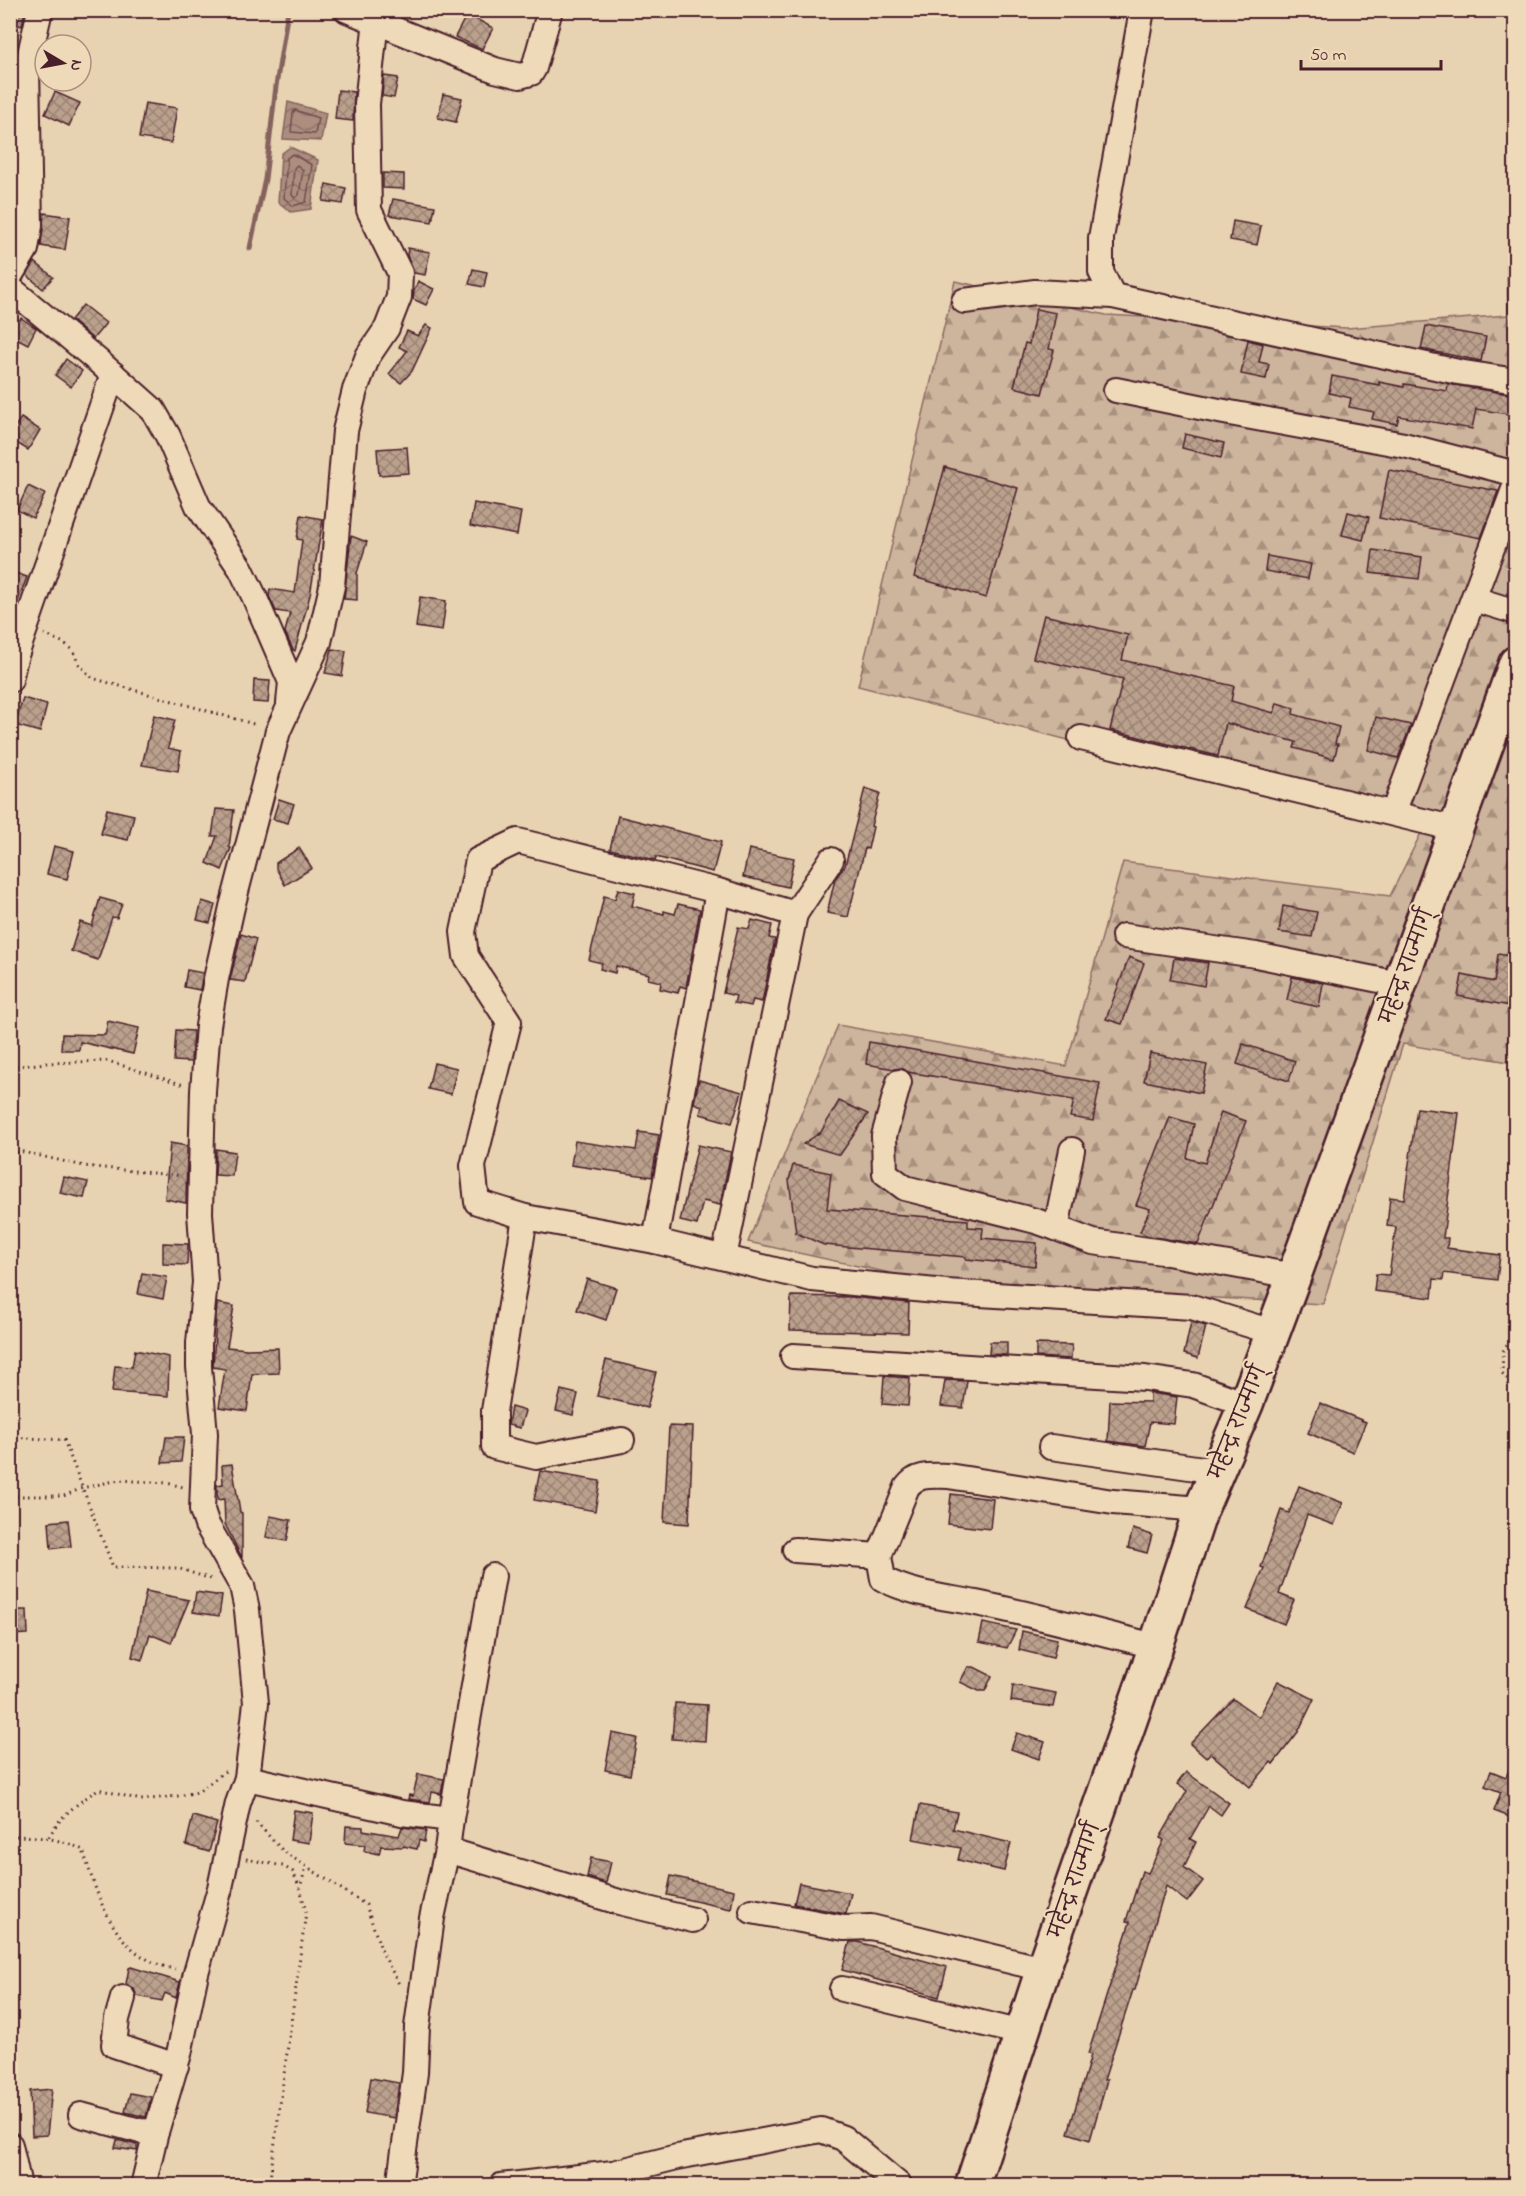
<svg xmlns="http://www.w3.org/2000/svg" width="1526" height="2196" font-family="'Indie Flower','Playpen Sans Deva',sans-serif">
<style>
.forest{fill:url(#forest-firs);stroke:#8c6a64;stroke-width:1.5}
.water{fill:url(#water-waves);stroke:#85625d;stroke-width:1.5}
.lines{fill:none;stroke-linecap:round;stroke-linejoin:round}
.shore{stroke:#714b4d;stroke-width:1.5}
.stream{stroke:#85625d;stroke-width:5}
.building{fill:url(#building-cross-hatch);stroke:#4a1f2b;stroke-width:1.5}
.minor-casing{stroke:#4a1f2b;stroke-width:28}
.highway-casing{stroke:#4a1f2b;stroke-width:38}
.path{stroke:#4a1f2b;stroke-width:3;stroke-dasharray:1.5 4.5;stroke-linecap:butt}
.minor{stroke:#eedab8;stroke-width:24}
.highway{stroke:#eedab8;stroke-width:33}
.labels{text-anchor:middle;stroke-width:4.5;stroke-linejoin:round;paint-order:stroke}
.street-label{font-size:20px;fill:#4a1f2b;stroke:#eedab8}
</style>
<defs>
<pattern id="forest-firs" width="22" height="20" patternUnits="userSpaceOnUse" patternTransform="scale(1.5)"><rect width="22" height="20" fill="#cdb49c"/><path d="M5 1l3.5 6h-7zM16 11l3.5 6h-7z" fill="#a8927f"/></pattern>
<pattern id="water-waves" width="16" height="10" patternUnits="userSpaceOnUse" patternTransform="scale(1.5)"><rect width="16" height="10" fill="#ac8e7f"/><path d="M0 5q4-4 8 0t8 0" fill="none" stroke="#8e7368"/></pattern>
<pattern id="building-cross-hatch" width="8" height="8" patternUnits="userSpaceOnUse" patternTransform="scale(1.5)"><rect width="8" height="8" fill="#bba18d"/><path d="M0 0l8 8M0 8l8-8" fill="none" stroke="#9a8373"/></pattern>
</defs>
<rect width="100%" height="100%" fill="#e7d3b2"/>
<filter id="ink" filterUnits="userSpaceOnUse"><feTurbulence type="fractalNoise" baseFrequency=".0167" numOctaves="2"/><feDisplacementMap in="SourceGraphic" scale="12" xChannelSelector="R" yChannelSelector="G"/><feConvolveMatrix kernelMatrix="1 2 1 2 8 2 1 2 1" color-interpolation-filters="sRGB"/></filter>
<g filter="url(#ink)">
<polygon class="forest" points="1515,258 1515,1063 1403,1044 1323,1304 931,1282 748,1242 838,1025 1066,1066 1123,862 1390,896 1422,831 858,686 955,281 1106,315 1347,328 1508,315 1507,263"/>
<g class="water">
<polygon points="288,102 326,113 321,141 283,139"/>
<polygon points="290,147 318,160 311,209 291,212 278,202 281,154"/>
</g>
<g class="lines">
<g class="shore">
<polygon points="295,110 318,118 315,134 291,132 293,113"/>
<polygon points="292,154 312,165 306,202 293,206 284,198 287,158"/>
<polygon points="297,165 303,170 299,195 295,198 292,195 294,168"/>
</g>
<polyline class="stream" points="250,248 265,179 276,86 288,10"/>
</g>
<g class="building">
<polygon points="10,10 25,10 22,26 10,22"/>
<polygon points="467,14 493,28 482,49 455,37"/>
<polygon points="384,76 398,78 394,98 382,96"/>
<polygon points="338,90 354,92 353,121 335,119"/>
<polygon points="55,92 80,103 69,126 45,114"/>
<polygon points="443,94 462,98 456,122 438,118"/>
<polygon points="145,103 177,108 171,143 139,138"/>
<polygon points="383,173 404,174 404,189 383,188"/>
<polygon points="326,184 346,188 343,204 323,201"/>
<polygon points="393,199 435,206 432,222 389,215"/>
<polygon points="44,213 70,217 65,250 41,246"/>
<polygon points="1233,221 1261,226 1257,245 1230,240"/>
<polygon points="408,248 430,252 425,275 414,273 407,255"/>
<polygon points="35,262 53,277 43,289 27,275"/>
<polygon points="473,269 487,272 484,287 469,284"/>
<polygon points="418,281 434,289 426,305 413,299 414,291"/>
<polygon points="83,305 106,323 93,339 71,320"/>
<polygon points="1036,309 1056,313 1049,349 1054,350 1042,394 1014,387 1025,343 1029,344"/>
<polygon points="10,315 20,320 21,318 36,328 28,344 10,335"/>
<polygon points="426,325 432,328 412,371 401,383 389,374 407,351 399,347 407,331 418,336"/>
<polygon points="1426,326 1486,337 1481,361 1421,349"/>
<polygon points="1248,340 1263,344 1259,362 1269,364 1266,379 1241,374"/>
<polygon points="66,359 82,371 71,387 55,375"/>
<polygon points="1332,376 1379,385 1379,382 1404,387 1404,384 1447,391 1448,384 1515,395 1515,415 1476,409 1472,429 1399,416 1397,424 1372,419 1374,412 1349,407 1351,398 1329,393"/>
<polygon points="21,418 40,430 28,450 10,439 10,434"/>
<polygon points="1185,434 1224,443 1221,458 1182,448"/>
<polygon points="407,447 409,473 379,475 377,449"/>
<polygon points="945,467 1018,488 986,598 914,577"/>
<polygon points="1389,470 1498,491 1481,538 1379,518"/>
<polygon points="28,486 45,494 33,518 17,510"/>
<polygon points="474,503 521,512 517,535 470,526"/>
<polygon points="1348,512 1369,517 1363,540 1342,535"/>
<polygon points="301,515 323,519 310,595 295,651 293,650 285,632 290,613 276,611 269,596 270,589 295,593 302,540 297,539"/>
<polygon points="351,536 367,542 357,573 357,600 344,599"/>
<polygon points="1373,550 1422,557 1419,579 1370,573"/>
<polygon points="1267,556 1311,564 1308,579 1265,571"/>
<polygon points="10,571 27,577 12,617 10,617"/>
<polygon points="420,597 446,601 442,631 416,627"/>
<polygon points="1044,615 1128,635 1122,660 1234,686 1231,701 1274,713 1277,703 1294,708 1293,714 1339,727 1335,744 1338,744 1334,759 1294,748 1296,742 1226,723 1218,756 1110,730 1123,679 1033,658"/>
<polygon points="332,649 346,651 342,676 325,673"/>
<polygon points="254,680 270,681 268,703 253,702"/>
<polygon points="23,698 47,705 40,732 15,725"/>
<polygon points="154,715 175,720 168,748 181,751 178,771 142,765"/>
<polygon points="1376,717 1411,725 1398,758 1368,750"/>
<polygon points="865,788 880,793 871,826 873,827 868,849 865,848 848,917 827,913 835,879 845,866"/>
<polygon points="279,799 294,804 288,823 273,819"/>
<polygon points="107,809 134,815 128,840 101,834"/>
<polygon points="216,809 234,810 229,847 231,848 222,870 207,863 217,836 212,836"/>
<polygon points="618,816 721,842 713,872 656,857 655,860 610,849"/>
<polygon points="54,846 74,851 67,879 47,874"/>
<polygon points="299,848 312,868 285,885 276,868 276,863"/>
<polygon points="749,849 794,858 788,887 743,877"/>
<polygon points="618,889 635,893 632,906 664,914 664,911 675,914 678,904 700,909 686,988 680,986 678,993 660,989 661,982 648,979 649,974 616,966 615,973 600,969 602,963 589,960 604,896 615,899"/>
<polygon points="100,898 122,904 117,918 112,917 98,960 71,951 80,922 92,926"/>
<polygon points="202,901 215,905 210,923 197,920"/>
<polygon points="1283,906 1317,912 1312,937 1279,932"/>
<polygon points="752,920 772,925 769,938 775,939 762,1002 753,1000 751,1006 734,1003 736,996 723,993 738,927 749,929"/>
<polygon points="241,934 256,939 245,982 230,980"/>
<polygon points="1498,954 1515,957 1515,1007 1458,996 1462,975 1494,982"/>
<polygon points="1129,957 1144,963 1122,1024 1106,1019"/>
<polygon points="1174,958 1208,963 1204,986 1170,980"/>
<polygon points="187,970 203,973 200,990 184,987"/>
<polygon points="1292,977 1323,983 1319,1007 1287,1000"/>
<polygon points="108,1021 139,1028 133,1054 80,1042 79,1050 61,1050 62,1034 105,1035"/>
<polygon points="176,1030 193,1031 191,1062 174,1061"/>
<polygon points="869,1042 1100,1083 1093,1121 1070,1117 1074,1100 908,1072 902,1068 894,1069 866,1064"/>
<polygon points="1243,1044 1295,1061 1289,1081 1237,1064"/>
<polygon points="1150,1053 1207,1065 1201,1093 1144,1081"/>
<polygon points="434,1063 457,1068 451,1094 428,1089"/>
<polygon points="699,1080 742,1092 732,1123 700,1114 702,1106 694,1103"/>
<polygon points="839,1101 868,1114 840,1155 803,1144 821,1132"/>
<polygon points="1417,1108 1459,1113 1443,1238 1448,1238 1447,1248 1500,1255 1497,1280 1444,1273 1443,1280 1434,1279 1432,1298 1374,1291 1376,1274 1389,1275 1396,1227 1387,1226 1390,1197 1404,1199"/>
<polygon points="1221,1112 1246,1121 1198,1244 1148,1236 1140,1232 1150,1209 1136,1205 1170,1117 1194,1124 1187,1158 1205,1163"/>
<polygon points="639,1132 659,1135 652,1177 571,1165 575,1141 636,1150"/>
<polygon points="170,1143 187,1146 186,1203 165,1199"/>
<polygon points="698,1145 731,1152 720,1205 703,1201 697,1225 680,1221"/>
<polygon points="216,1149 235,1152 232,1176 215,1175"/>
<polygon points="793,1165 831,1173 827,1209 968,1220 968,1227 983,1228 982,1238 1037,1243 1035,1266 966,1259 966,1257 824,1245 796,1233 789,1180"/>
<polygon points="64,1177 88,1182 84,1198 60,1193"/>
<polygon points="163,1243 188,1244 187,1265 163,1264"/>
<polygon points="142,1273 167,1277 163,1299 138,1294"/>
<polygon points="587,1279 616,1288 606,1320 577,1310"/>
<polygon points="791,1296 852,1297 909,1303 908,1333 790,1330"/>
<polygon points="217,1303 234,1306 227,1347 247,1349 278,1348 279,1373 252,1374 247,1411 219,1407 225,1369 213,1367"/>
<polygon points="1191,1322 1206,1326 1198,1358 1184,1354"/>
<polygon points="990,1342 1007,1342 1007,1355 989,1354"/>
<polygon points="1036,1344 1072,1345 1071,1359 1036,1357"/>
<polygon points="135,1350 169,1357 168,1396 112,1392 115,1366 132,1367"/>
<polygon points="606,1360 656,1372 647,1408 597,1396"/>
<polygon points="884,1376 910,1378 908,1406 882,1404"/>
<polygon points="945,1380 967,1381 963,1408 941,1406"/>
<polygon points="561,1390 578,1394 573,1415 556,1411"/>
<polygon points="1150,1393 1177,1397 1174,1424 1150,1422 1145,1446 1108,1441 1110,1401 1150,1402"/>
<polygon points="1320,1403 1366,1422 1353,1452 1308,1433"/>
<polygon points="511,1407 525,1411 520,1428 508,1425"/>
<polygon points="669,1426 693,1427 689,1524 664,1522"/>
<polygon points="166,1437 184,1437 181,1462 162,1463"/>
<polygon points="232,1464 240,1512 242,1513 242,1558 225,1524 224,1499 218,1500 217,1493 217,1485 223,1484 222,1465"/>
<polygon points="540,1471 600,1481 595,1511 534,1500"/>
<polygon points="1299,1486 1343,1503 1334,1525 1307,1515 1279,1594 1294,1600 1284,1624 1247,1609 1264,1568 1261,1567 1281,1510 1289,1513"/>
<polygon points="951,1494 993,1499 990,1529 948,1524"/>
<polygon points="270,1516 291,1520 287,1541 266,1537"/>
<polygon points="68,1520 71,1546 51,1549 49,1522"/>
<polygon points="1133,1529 1152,1535 1147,1553 1128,1548"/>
<polygon points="146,1591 189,1600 171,1643 150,1634 142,1660 132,1657"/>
<polygon points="196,1592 222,1596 219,1616 193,1612"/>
<polygon points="10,1610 27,1610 28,1634 10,1635"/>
<polygon points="983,1623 1016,1630 1007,1648 979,1642"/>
<polygon points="1022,1631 1057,1639 1053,1658 1019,1650"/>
<polygon points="968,1667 974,1667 992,1676 985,1691 979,1691 960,1682"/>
<polygon points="1278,1681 1314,1699 1298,1732 1273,1764 1271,1762 1250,1787 1210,1753 1206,1758 1190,1744 1233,1699 1259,1717"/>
<polygon points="1013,1685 1056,1693 1053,1707 1011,1701"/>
<polygon points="675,1703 707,1705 705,1741 672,1739"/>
<polygon points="612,1733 637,1738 630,1775 605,1770"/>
<polygon points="1017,1733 1045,1742 1039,1759 1011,1749"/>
<polygon points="1514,1758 1515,1758 1515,1819 1494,1811 1501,1792 1485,1786 1491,1771 1506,1777"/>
<polygon points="1186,1772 1229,1803 1221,1815 1209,1806 1190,1839 1196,1842 1184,1867 1203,1881 1187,1902 1166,1886 1135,1990 1133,1990 1104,2080 1107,2080 1090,2140 1068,2133 1091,2055 1088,2054 1130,1922 1126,1921 1142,1871 1148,1873 1164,1840 1160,1838 1187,1791 1177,1784"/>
<polygon points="418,1774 444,1779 441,1794 432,1792 430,1802 408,1799 409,1795 413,1796"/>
<polygon points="920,1805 957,1812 953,1829 1011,1843 1004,1871 958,1860 961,1848 913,1839"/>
<polygon points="294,1810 313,1813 309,1843 290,1840"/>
<polygon points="193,1816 217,1823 209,1852 186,1845"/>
<polygon points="346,1826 363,1827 363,1830 399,1836 402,1827 426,1830 424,1842 419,1840 417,1849 403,1846 403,1847 381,1846 379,1854 364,1851 365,1845 345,1843"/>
<polygon points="591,1858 611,1862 606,1883 587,1877"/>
<polygon points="671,1876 734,1890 731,1909 667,1895"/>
<polygon points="799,1883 851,1893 846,1914 794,1904"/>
<polygon points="850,1942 858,1942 947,1967 939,1997 842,1970"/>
<polygon points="131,1967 180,1982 176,1998 165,1993 162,2001 137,1996 134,1989 126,1984 129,1968"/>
<polygon points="371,2078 399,2083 394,2118 365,2113"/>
<polygon points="52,2089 47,2135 32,2136 30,2091"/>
<polygon points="130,2093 151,2097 146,2117 125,2112"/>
<polygon points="117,2140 137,2145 137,2151 115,2148"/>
</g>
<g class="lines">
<g class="minor-casing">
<g id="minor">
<polyline points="347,10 495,70 520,76 531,73 534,68 550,10"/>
<polyline points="1142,10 1101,238 1101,272 1113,296 1458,372 1516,381"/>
<polyline points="10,276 26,249 30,226 27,67 40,10"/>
<polyline points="10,288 98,361 153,410 168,436 198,506 241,569 254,596 291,682 289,703"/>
<polyline points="964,301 1035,292 1113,296"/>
<polyline points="1116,390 1219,411 1404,445 1516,474"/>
<polyline points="1474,599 1516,612"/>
<polyline points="10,680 15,658 113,374"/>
<polyline points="1081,738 1456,829"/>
<polyline points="1393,813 1516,484"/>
<polyline points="831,860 795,914 718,891 518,841 478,860 463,932 466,956 509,1022 473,1166 477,1202 525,1217 655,1241 812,1279 946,1292 1192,1307 1272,1332"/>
<polyline points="1124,936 1256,955 1399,984"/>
<polyline points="899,1082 884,1136 885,1173 905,1188 1036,1221 1056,1228"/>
<polyline points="1072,1150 1056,1228 1093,1242 1162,1252 1294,1276"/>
<polyline points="525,1217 494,1411 494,1447 536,1457 622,1440"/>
<polyline points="655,1241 718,891"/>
<polyline points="724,1257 795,914"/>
<polyline points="793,1356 1145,1378 1193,1385 1246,1404"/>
<polyline points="1051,1447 1217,1471"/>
<path d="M795 1550 879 1556 907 1487C917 1473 933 1476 948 1476L1113 1502 1201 1509"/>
<path d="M879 1556 883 1579C911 1594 945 1597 976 1603 1037 1615 1096 1632 1156 1646"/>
<polyline points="247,1778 402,1813 451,1819 447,1850 432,1918 417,2027 415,2073 399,2186"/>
<polyline points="451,1819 493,1576"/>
<polyline points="447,1850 619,1902 693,1920"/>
<polyline points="752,1911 844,1928 871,1927 1043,1969"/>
<polyline points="842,1989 1022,2033"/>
<polyline points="123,1998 117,2019 114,2045 176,2066"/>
<polyline points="81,2115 140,2131 156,2132"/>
<polyline points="10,2145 19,2186"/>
<polyline points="143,2186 156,2132 179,2054 196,1973 220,1888 238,1803 247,1778 256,1703 247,1610 242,1586 207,1525 202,1510 205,1434 199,1367 199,1343 205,1282 200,1213 203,1091 208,1026 216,979 232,907 278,731 319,642 332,586 345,431 355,390 368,356 387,328 399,297 400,273 369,210 367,104 377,10"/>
<polyline points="501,2186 613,2173 677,2157 821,2130 843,2138 900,2186"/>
</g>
</g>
<g class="highway-casing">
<polyline id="highway" points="972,2186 1043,1969 1156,1646 1201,1509 1246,1404 1294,1276 1516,663"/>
</g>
<g class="path">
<polyline points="44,634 64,643 73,650 78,663 92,678 257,725"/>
<polyline points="10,1067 47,1063 108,1061 184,1085"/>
<polyline points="10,1153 23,1152 84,1166 182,1176"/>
<polyline points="1516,1329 1503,1351 1502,1373 1516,1388"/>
<polyline points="10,1437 64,1440 113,1567 177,1568 214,1580"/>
<polyline points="10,1496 64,1496 82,1488 119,1480 167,1483 183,1487"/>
<polyline points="256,1822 284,1852 366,1905 382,1952 400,1986"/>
<path d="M10 1836C36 1836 60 1838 83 1850 99 1901 115 1958 175 1969"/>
<path d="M49 1837C60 1815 78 1804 98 1789L141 1800 178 1796 198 1792 228 1769"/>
<polyline points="246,1859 283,1866 293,1872 299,1886"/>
<polyline points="269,2186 306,1912 300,1888 306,1867"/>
</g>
<use href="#minor" class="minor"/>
<use href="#highway" class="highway"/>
</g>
</g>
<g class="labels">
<g class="street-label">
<text transform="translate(1406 966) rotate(-70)" y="7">महेन्द्र राज्मार्ग्</text>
<text transform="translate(1237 1422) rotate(-68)" y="7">महेन्द्र राज्मार्ग्</text>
<text transform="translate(1074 1880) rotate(-71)" y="7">महेन्द्र राज्मार्ग्</text>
</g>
</g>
<rect width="1526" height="2196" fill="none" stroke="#eedab8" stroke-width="36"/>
<rect x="18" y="18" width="1490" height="2160" fill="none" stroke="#4a1f2b" stroke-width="2" filter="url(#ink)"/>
<g transform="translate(63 63) rotate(100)"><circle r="28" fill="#eedab8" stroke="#ac8f80" stroke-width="1.5"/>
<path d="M0-4.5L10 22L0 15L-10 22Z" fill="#4a1f2b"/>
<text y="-9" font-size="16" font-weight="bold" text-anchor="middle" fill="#4a1f2b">N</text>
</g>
<path d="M1301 60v9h140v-9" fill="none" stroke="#4a1f2b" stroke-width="3"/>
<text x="1310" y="60" font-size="18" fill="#4a1f2b" stroke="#eedab8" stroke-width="4.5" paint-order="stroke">50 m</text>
</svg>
